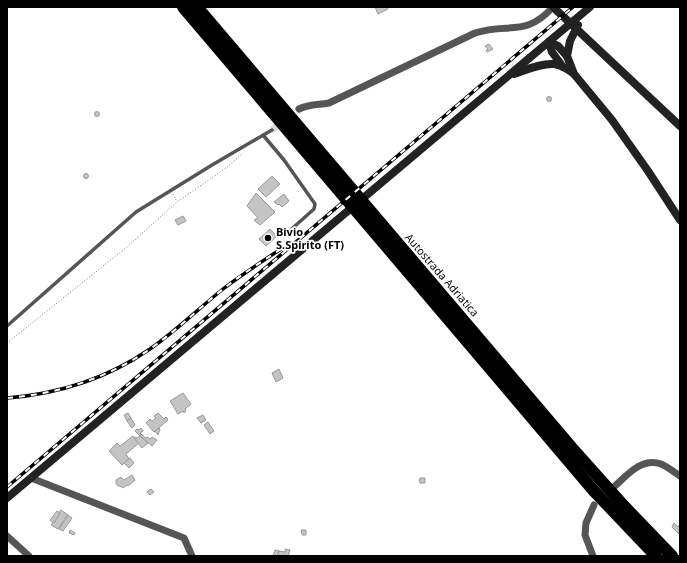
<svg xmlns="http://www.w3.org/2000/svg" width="687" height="563" font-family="'Noto Sans',sans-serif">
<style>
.building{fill:#c4c4c4;stroke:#999}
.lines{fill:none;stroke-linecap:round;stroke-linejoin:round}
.street-tunnel{stroke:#d9d9d9;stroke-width:7;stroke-dasharray:7 3.5;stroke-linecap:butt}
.path{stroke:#777;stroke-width:1;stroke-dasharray:1 2;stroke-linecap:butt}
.lane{stroke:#555;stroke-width:3.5}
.street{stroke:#555;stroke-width:7}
.secondary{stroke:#222;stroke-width:8}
.highway{stroke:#000;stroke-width:12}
.rail-casing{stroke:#000;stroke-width:3.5}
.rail{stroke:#fff;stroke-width:2;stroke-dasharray:6;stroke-linecap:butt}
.poi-dot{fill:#000;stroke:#fff;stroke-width:1.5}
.labels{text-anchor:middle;stroke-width:3.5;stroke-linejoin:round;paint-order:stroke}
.poi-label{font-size:11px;font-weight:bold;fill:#000;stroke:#fff;text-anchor:start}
.street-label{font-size:11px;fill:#000;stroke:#fff}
</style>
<rect width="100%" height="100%" fill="#fff"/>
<g class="building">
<polygon points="375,7 387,7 388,9 378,14"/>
<polygon points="489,44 493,49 487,52 486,50 488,49 485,46"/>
<circle cx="549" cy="99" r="2.5"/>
<circle cx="97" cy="114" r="2.5"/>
<circle cx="86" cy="176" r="2.5"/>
<polygon points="272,176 280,184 266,197 258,189"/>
<polygon points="256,193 275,212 260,225 254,220 258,218 247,206"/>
<polygon points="284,194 289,201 282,207 279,204 278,205 274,202"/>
<polygon points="183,216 186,221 178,225 175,220"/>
<polygon points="270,229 277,236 266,246 259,239"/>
<polygon points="279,369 283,378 276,382 272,373"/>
<polygon points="183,393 191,404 185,409 186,411 184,413 183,411 178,414 170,401"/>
<polygon points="128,413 131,418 127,421 124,415"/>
<polygon points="158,413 164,419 166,417 168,420 154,432 146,423 150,419 152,421 156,418 154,416"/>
<polygon points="203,415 206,420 201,423 197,418"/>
<polygon points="131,418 135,425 132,428 127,421"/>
<polygon points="208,422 214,431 210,434 204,425"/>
<polygon points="141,428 143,431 140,433 141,434 140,436 135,431 137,429 139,430"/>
<polygon points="159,428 160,429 158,435 155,431"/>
<polygon points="142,434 145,438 147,437 150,439 152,437 157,440 152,446 140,436"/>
<polygon points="133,436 139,443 126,454 129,459 122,465 109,451 117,443 120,446"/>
<polygon points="140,436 148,443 142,448 134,438 135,437 137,438"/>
<polygon points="130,458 134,463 129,468 124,463"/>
<polygon points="132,475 135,480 128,486 127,485 123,488 121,486 118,486 116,483 116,480 121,477 124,480"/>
<polygon points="420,478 425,478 425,483 420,483 419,480"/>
<polygon points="151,489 154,492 150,495 147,492"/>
<polygon points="61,510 68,515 58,529 51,525"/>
<polygon points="57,511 60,513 54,523 50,520"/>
<polygon points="68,515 72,518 63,531 59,529"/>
<polygon points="674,523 678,527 679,525 680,526 679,534 672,527"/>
<polygon points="70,530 75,533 74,535 69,533"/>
<polygon points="301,530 306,530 306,535 302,535"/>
<polygon points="285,549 290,550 288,556 277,556 279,551 285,552"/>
<polygon points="275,550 279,551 277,556 273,556"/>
</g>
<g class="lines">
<polyline class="street-tunnel" points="272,130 299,109"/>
<g class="path">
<polyline points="173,194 177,202"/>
<polyline points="7,343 127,247 177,202 226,168 243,153"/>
</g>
<g class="lane">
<polyline points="263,135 284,160 315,204 314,209 286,234"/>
<polyline points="7,326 136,212 212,165 272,130"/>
</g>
<g class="street">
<path d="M299 109C309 104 319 105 329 103L475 33C508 22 525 38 553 7"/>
<polyline points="31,478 184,538 192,556"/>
<path d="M615 486C627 475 642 457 661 464 668 467 674 472 680 476"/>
<polyline points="7,536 29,556"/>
<polyline points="593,556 585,535 586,523 594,505"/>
</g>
<g class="secondary">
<polyline points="553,7 680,126"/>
<polyline points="549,42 558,46 567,56 574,74 612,120 648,171 680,220"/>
<polyline points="549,42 552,52 563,67"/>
<polyline points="567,56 570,41 578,25"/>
<path d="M514 74C526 70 541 63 554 64 561 65 569 70 574 74"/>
<polyline points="7,498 590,7"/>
</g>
<g class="highway">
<polyline points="183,7 594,491 656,556"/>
<polyline points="197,7 572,448 623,505 672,556"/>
</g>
<g class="rail-casing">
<g id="rail">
<path d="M7 398C58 394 108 378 150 349 176 331 198 309 223 289 241 275 261 262 281 249"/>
<polyline points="7,487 573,7"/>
</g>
</g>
<use href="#rail" class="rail"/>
</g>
<circle class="poi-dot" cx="268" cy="238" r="4"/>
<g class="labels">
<g class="poi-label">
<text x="276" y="236">Bivio<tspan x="276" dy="13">S.Spirito (FT)</tspan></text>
</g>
<g class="street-label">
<text transform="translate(442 275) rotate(49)" y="4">Autostrada Adriatica</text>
</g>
</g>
<rect width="687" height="563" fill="none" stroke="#000000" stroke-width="16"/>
</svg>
